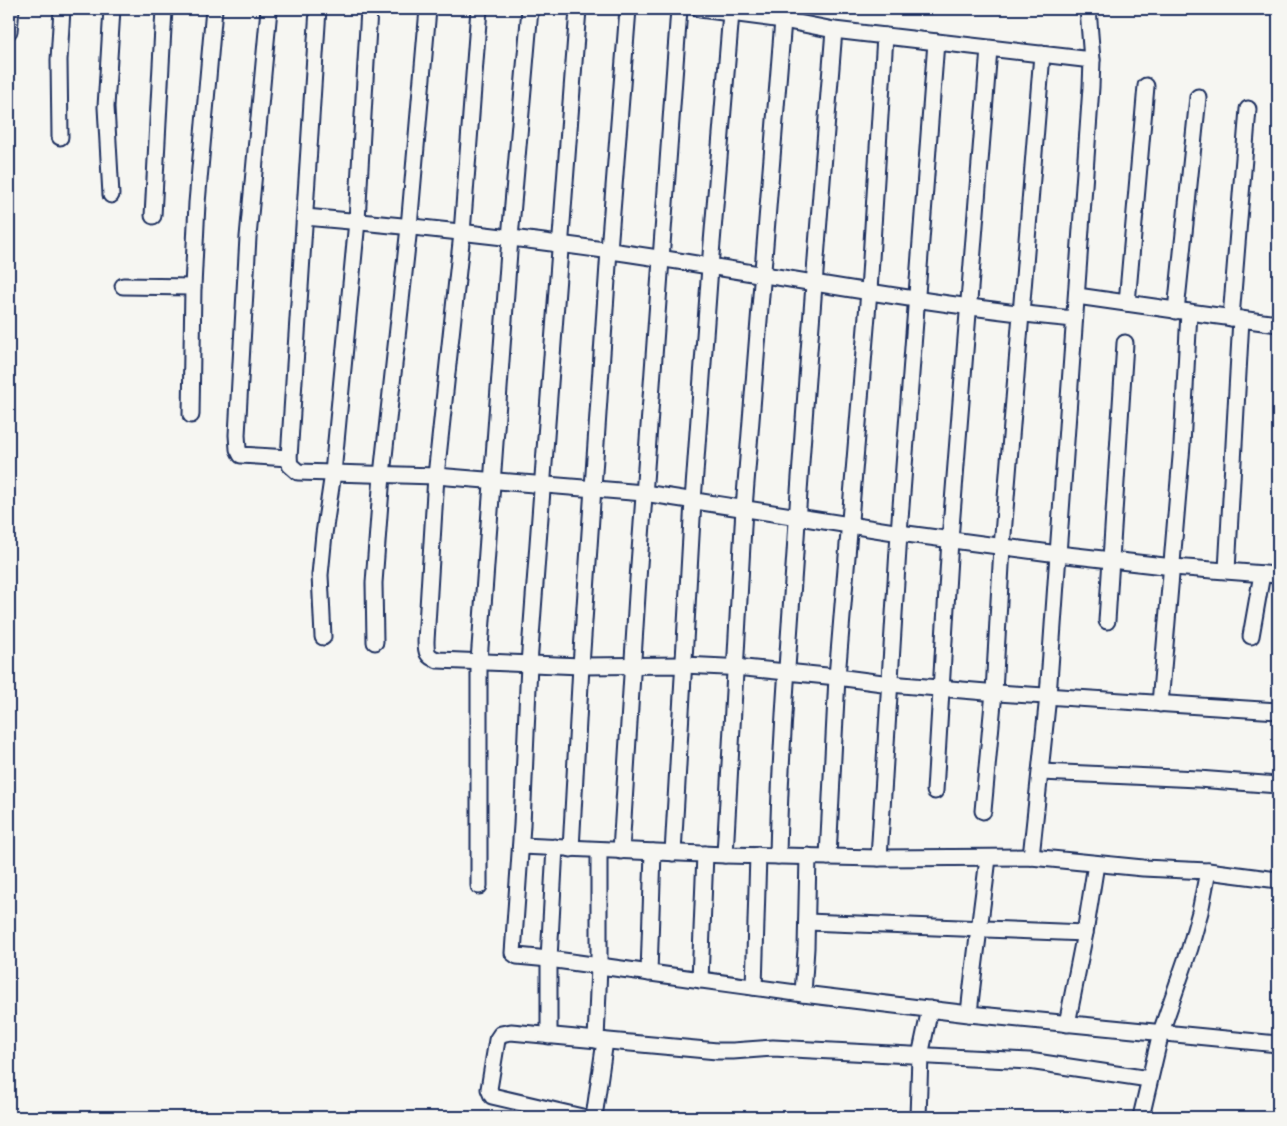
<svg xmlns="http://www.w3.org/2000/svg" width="1287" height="1126" font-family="Dekko,sans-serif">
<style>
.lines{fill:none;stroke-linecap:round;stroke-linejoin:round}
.minor-casing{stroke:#1b2f5e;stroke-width:19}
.minor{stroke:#f6f6f2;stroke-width:15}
</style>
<rect width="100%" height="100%" fill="#f6f6f2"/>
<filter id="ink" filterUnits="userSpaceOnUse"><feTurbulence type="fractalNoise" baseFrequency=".02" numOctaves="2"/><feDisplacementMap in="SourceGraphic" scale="10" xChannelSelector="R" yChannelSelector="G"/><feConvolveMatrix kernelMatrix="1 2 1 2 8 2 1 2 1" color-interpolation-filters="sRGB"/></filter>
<g filter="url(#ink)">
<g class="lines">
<g class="minor-casing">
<g id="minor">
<polyline points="269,9 248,237 237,435 238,449 241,455 289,458"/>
<polyline points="318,9 289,458 290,465 298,472 436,476 644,493 907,534 1058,554 1173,567 1278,575"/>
<path d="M479 9 462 233 436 476 426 641C426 652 427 657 438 660L581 666 684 665 745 668 837 677 890 684 998 693 1278 711"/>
<polyline points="578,9 529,664 522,825 513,953 517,956 549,959 803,994 969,1014 1278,1044"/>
<polyline points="700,9 783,20 834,30 1092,60"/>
<polyline points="9,31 11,9"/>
<polyline points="60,137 59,60 62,9"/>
<polyline points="111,195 106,107 112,9"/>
<polyline points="153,216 164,9"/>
<path d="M305 217C423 227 541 240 658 258 797 279 935 306 1074 319"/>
<polyline points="123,286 193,287"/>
<polyline points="1077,296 1189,312 1278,324"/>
<polyline points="1127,303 1146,86"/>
<polyline points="1176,311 1198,97"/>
<polyline points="1231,318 1248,109"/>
<polyline points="191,415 193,287 197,203 214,9"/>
<polyline points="1227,570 1241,319"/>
<polyline points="1107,621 1125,343"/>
<polyline points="1251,636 1262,574"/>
<polyline points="323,637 320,575 324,534 333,473 357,221 369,9"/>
<polyline points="375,642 374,583 382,475 409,227 428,9"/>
<polyline points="1160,704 1182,445 1189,312"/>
<polyline points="1041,772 1198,779 1278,785"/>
<polyline points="935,791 950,540 989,49"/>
<polyline points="983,811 994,692 1002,547 1021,314 1042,54"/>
<polyline points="521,846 725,855 879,858 1031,857 1143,868 1208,871 1278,880"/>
<polyline points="571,849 581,666 609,250 628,9"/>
<polyline points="621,851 638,579 679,9"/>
<polyline points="673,853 693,501 710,267 731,13"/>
<polyline points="725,855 744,508 783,20"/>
<path d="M778 856C780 755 788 654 795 553 806 378 820 204 834 30"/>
<polyline points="828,857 837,677 869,291 885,36"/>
<polyline points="1031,857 1048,696 1091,87 1092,60 1088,9"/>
<polyline points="879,858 899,533 936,42"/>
<polyline points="479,886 479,661 510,238 530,9"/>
<polyline points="807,922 1085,933"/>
<polyline points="649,973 653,852"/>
<polyline points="700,980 705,854"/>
<polyline points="754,987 758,855"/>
<polyline points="803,994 806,948 808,856"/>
<path d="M969 1014C974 962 982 910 988 858"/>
<polyline points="1067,1024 1085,933 1096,864"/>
<polyline points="549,1036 549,959 555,847"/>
<polyline points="596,1040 599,966 599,850"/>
<polyline points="582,1117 492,1096 489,1089 497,1040 501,1034 511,1032 717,1051 733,1051 773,1048 1029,1061 1149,1079"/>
<polyline points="594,1117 605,1041"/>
<polyline points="918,1117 920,1056 930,1009"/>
<polyline points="1141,1117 1161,1032 1190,948 1200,912 1208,871"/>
</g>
</g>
<use href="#minor" class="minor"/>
</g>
</g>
<rect width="1287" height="1126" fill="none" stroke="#f6f6f2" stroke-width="30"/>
<rect x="15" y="15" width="1257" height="1096" fill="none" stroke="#1b2f5e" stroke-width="2" filter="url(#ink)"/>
</svg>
